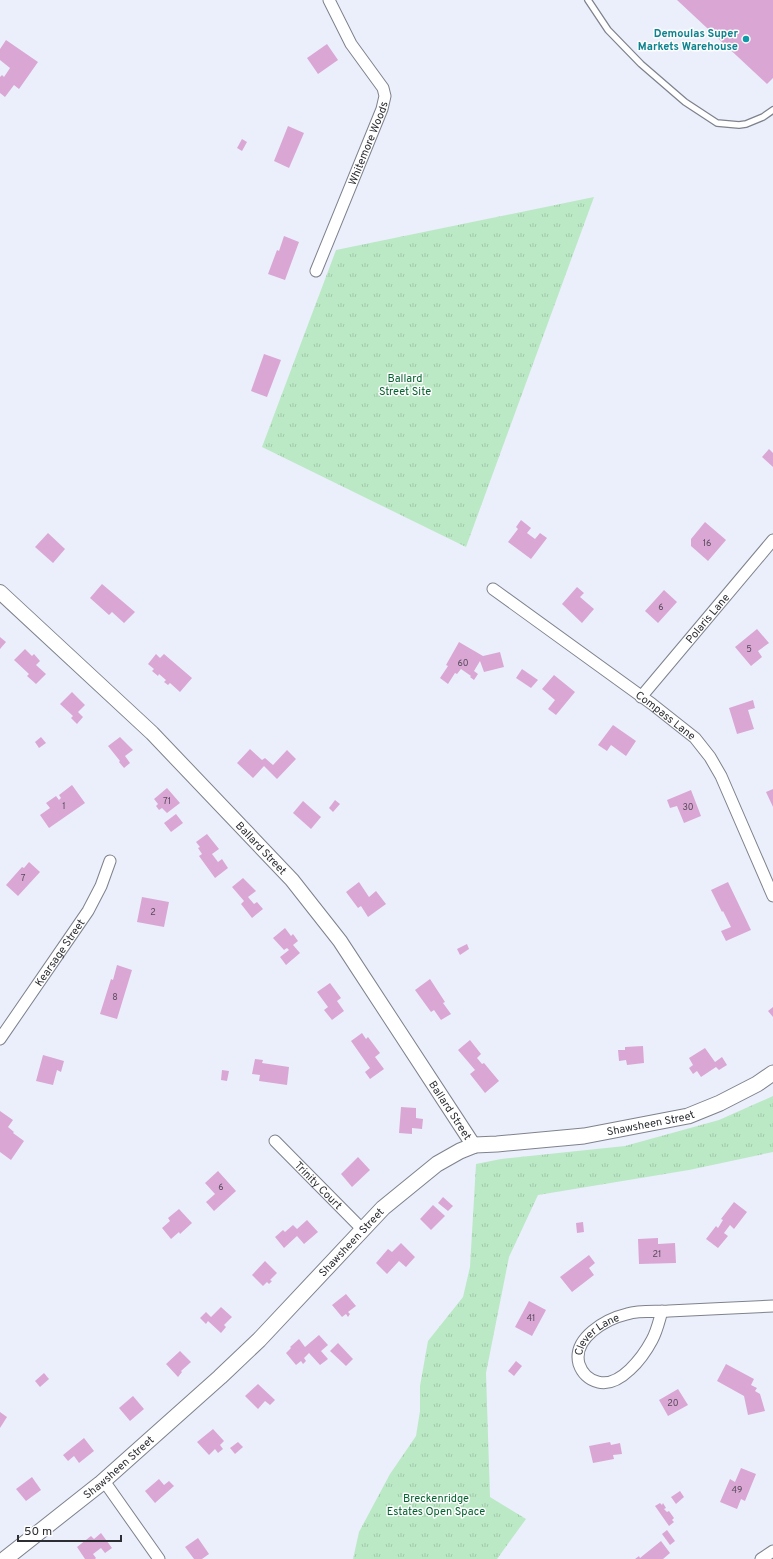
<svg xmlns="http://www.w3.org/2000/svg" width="773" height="1559" font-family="Overpass,sans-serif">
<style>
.grass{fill:url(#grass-tufts)}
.building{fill:#daa7d5}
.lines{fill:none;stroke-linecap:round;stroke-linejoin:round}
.service-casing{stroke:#7e828c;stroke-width:8}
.minor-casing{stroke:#7e828c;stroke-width:13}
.tertiary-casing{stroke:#7e828c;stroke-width:16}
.secondary-casing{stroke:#7e828c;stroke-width:17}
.service{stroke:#fff;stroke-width:5.5}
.minor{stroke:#fff;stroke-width:11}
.tertiary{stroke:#fff;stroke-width:14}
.secondary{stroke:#fff;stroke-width:15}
.culture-dot{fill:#0f9aa8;stroke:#fdfdfd;stroke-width:1.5}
.labels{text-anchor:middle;stroke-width:3;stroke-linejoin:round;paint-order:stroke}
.number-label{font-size:9px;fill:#584c5c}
.culture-label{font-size:11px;font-weight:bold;fill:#0d838f;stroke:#fdfdfd;text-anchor:end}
.street-label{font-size:11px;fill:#2d2e33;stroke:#fdfdfd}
.park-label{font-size:11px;fill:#03632e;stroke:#fdfdfd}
</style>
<defs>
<pattern id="grass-tufts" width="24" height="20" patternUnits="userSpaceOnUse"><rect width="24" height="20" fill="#bbe9c5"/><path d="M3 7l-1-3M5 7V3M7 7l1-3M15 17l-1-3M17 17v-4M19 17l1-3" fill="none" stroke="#a1c8aa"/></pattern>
</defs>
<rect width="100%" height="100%" fill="#ebeffb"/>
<g class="grass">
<polygon points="594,197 466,547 262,447 336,250"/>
<polygon points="773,1096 773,1152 689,1170 538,1195 509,1257 486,1373 490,1497 526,1519 497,1559 353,1559 359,1532 390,1474 416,1436 420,1411 420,1386 428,1341 463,1297 470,1267 476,1164 501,1159 625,1146 719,1120"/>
</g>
<g class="building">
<polygon points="677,0 773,0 773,78 767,84"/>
<polygon points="6,40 38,62 19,89 14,85 5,97 0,93 0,77 2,75 4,77 10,68 0,60 0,49"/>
<polygon points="327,44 338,60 318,74 307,58"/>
<polygon points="288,126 304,133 289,168 274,161"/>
<polygon points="242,139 247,142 242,151 237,148"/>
<polygon points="284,236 299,242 285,280 268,274 277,250 279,251"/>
<polygon points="264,354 281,360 267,397 251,391"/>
<polygon points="769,449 773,453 773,467 762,457"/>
<polygon points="521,520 531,528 527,533 535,539 540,533 547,538 531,559 508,542 518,529 516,527"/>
<polygon points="705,522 726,540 708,561 691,546 691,539"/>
<polygon points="48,533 65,549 53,563 35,547"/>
<polygon points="102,584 135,612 124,623 112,612 109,615 90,598"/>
<polygon points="577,587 584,593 580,597 594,609 582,623 562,604"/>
<polygon points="664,590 677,602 658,623 645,611"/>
<polygon points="757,629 769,643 758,651 762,657 751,666 735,647"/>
<polygon points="0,637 6,642 0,649"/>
<polygon points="459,642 483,656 500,652 504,667 484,672 480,661 474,671 478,674 474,680 470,677 471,676 461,669 457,674 455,673 448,684 440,678 448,666 446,665"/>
<polygon points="25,649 32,656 34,654 40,661 36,665 46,674 36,684 27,676 29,674 14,660"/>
<polygon points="156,654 160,658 164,654 192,678 180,692 170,683 168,685 164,682 166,680 159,674 158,676 152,671 154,669 148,664"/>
<polygon points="522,669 538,680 531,688 516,678"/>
<polygon points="554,675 575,692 556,715 548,709 555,700 542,689"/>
<polygon points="72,692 85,705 78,712 83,717 77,724 71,718 73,716 60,704"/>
<polygon points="753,700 755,708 748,710 754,729 737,734 729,708"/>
<polygon points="613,725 636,741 626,756 611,745 607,751 598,745"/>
<polygon points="41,737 46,743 39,748 35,742"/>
<polygon points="120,737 133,750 125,756 130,763 124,768 119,762 120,761 108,746"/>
<polygon points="250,749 262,760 265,758 273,765 287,750 296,759 277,779 264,766 253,778 237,763"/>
<polygon points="72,785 85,803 49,828 40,815 50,808 46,803 56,796 59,800 61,798 59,795"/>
<polygon points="167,788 180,803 167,813 162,808 159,810 156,806 158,804 154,799"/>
<polygon points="773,789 773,807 766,792"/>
<polygon points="691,790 701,816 684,823 677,806 670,808 667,800"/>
<polygon points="335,800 340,804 333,812 329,808"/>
<polygon points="303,801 321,817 311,829 293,813"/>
<polygon points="176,814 183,823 171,832 164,823"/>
<polygon points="207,834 219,849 212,854 218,862 222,859 228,868 215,878 199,856 202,854 198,848 200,847 196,842"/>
<polygon points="29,862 40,872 18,896 6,885 22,867 24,868"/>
<polygon points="243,878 256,891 248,897 254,904 257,902 263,909 252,918 241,904 244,901 232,887"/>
<polygon points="359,882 369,897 376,891 386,904 368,917 361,906 358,908 346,892"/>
<polygon points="728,882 751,930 726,941 721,931 731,927 723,911 722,912 711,890"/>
<polygon points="142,897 169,902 164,927 137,922"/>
<polygon points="285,928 291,936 293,934 298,941 293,945 300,953 286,965 280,957 289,950 287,948 284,950 273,938"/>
<polygon points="467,944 469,949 460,955 457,949"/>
<polygon points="117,965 132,970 117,1019 100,1014 111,979 113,980"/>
<polygon points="430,979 445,1002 443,1003 451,1014 441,1020 434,1010 431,1012 415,990"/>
<polygon points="330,983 341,998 337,1001 344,1011 332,1020 324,1010 328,1007 317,992"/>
<polygon points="773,1007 773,1017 768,1011"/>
<polygon points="362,1033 366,1039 368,1037 380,1053 375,1057 384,1069 370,1079 365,1072 370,1068 351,1041"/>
<polygon points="470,1040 481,1054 477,1058 482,1064 484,1063 499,1081 485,1093 470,1074 475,1070 458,1050"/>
<polygon points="643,1046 644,1063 627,1065 626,1060 619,1061 618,1050 625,1050 625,1047"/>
<polygon points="705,1048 715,1062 722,1057 727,1065 719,1070 716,1067 701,1077 697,1071 693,1074 689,1068 693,1065 689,1058"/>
<polygon points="43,1055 64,1061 61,1072 57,1070 53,1085 36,1081"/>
<polygon points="255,1059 263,1060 262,1063 289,1067 287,1085 259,1081 260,1075 252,1074"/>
<polygon points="222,1070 229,1071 227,1081 221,1080"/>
<polygon points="401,1107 416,1108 416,1118 423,1119 422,1129 412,1128 412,1134 399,1133"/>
<polygon points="0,1111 13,1120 8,1127 14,1132 13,1133 24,1141 11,1160 0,1152"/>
<polygon points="358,1157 370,1170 352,1187 341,1174"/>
<polygon points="218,1171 236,1191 214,1211 206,1202 215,1194 205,1183"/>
<polygon points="443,1197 453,1206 448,1211 438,1203"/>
<polygon points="734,1202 747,1212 734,1229 730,1225 724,1233 728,1236 718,1248 706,1239 716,1226 718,1228 723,1220 721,1219"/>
<polygon points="433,1205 445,1216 431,1230 420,1219"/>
<polygon points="179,1209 192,1223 180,1234 179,1232 171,1239 162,1228 170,1221 168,1218"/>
<polygon points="307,1220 318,1232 304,1244 297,1236 284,1248 275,1237 283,1230 285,1232 293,1225 297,1229"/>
<polygon points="583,1222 584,1232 577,1233 576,1223"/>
<polygon points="658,1238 658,1244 675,1243 676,1263 639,1264 638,1239"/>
<polygon points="401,1243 415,1257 406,1267 399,1261 387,1274 376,1263 388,1249 392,1252"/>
<polygon points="589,1255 595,1263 589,1268 594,1275 572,1292 560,1277"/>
<polygon points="265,1261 277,1273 270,1280 272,1281 269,1284 267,1282 263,1286 252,1275"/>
<polygon points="346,1294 356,1306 348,1312 350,1314 348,1317 346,1314 342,1317 332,1305"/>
<polygon points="529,1301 546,1310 532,1336 515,1327"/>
<polygon points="221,1307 232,1317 224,1325 226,1327 221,1333 208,1321 206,1324 200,1318 206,1312 211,1317"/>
<polygon points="319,1335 328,1345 321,1351 328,1359 320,1365 309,1353 304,1358 306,1361 303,1364 301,1361 296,1365 286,1353 291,1348 290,1347 299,1339 305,1347"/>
<polygon points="338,1343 353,1359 346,1366 330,1351"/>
<polygon points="180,1351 191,1362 181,1371 182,1372 178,1377 166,1364"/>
<polygon points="516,1361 522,1366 514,1376 508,1371"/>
<polygon points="726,1364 754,1379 751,1385 757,1388 755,1391 760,1394 765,1411 748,1415 744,1396 717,1381"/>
<polygon points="44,1373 49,1379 40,1387 35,1381"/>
<polygon points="258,1384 275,1400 270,1405 265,1401 258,1409 245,1396"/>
<polygon points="678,1389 688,1405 668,1416 659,1400"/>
<polygon points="133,1396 144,1409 130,1421 119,1408"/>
<polygon points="0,1412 7,1417 0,1428"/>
<polygon points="213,1429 224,1441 220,1445 223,1449 218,1453 215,1449 209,1455 197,1442"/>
<polygon points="84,1438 94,1451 79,1463 74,1456 68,1461 63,1455"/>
<polygon points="238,1442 243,1447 235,1454 230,1448"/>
<polygon points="610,1442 611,1445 620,1443 622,1454 613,1455 614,1459 593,1463 589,1446"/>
<polygon points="741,1468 756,1474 745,1501 741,1499 737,1509 720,1502 730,1479 735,1482"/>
<polygon points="32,1477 41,1490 26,1501 16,1489"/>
<polygon points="159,1479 164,1485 169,1481 174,1486 155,1503 145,1491"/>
<polygon points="680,1491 684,1497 676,1504 671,1497"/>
<polygon points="660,1503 662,1505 663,1503 666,1508 664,1509 667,1512 669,1511 674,1518 672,1520 674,1522 669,1526 655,1506"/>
<polygon points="667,1530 675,1541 670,1545 662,1534"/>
<polygon points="101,1533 112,1548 105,1553 101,1548 93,1554 96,1558 95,1559 85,1559 77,1547 91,1536 94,1539"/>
<polygon points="198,1538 209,1554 202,1559 194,1559 185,1547"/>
<polygon points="661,1541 670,1553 663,1559 635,1559 639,1556 640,1558"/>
</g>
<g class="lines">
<g class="service-casing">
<polyline id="service" points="588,0 608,30 641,64 685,102 717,123 739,125 746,124 763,117 773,110"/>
</g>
<g class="minor-casing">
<g id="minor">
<path id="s1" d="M316 271 382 109 385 96 383 88 351 44 329 0"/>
<path id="s2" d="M493 589 652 704 695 738 710 757 721 776 773 896"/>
<path id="s3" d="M641 697 773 540"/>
<path id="s4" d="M0 1039 88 911 101 886 110 861"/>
<path id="s5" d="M275 1141 363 1230"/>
<path id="s6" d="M662 1311C659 1321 657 1331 652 1340 643 1357 620 1388 598 1382 589 1380 582 1373 579 1364 572 1338 606 1319 627 1314 640 1310 656 1312 669 1311 704 1309 738 1308 773 1306"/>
<polyline points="104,1481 159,1559"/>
<polyline points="761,1559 773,1551"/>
</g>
</g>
<g class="tertiary-casing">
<g id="tertiary">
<path id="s7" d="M0 592 152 733 292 880 340 941 474 1146"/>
</g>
</g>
<g class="secondary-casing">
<g id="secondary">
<path id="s8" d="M5 1559 100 1484 220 1377 259 1340 383 1208 437 1164 460 1151 475 1145 497 1144 584 1136 688 1116 720 1103 757 1084 773 1073"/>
</g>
</g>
<use href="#service" class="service"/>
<use href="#minor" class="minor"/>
<use href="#tertiary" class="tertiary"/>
<use href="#secondary" class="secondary"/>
</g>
<circle class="culture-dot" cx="746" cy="39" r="4"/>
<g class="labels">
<g class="number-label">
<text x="707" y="546">16</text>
<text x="661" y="610">6</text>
<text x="749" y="652">5</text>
<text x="463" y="666">60</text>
<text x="167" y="804">71</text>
<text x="64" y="809">1</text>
<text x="688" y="810">30</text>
<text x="23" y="881">7</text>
<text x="153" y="915">2</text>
<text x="115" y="1000">8</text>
<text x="221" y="1190">6</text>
<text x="657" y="1257">21</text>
<text x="531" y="1321">41</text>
<text x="673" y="1406">20</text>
<text x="737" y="1493">49</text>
</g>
<g class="culture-label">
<text x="738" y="37">Demoulas Super<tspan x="738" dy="13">Markets Warehouse</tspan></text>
</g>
<g class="street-label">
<text dy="4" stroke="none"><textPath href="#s1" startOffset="138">Whitemore Woods</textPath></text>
<text dy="4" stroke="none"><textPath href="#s3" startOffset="103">Polaris Lane</textPath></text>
<text dy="4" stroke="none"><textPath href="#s2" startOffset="214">Compass Lane</textPath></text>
<text dy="4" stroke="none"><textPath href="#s7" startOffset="366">Ballard Street</textPath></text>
<text dy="4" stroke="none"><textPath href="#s4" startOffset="105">Kearsage Street</textPath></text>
<text dy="4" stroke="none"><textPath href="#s7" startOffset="690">Ballard Street</textPath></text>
<text dy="4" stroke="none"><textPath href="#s8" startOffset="806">Shawsheen Street</textPath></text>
<text dy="4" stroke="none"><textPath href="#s5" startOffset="62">Trinity Court</textPath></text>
<text dy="4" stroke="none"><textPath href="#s8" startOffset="470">Shawsheen Street</textPath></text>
<text dy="4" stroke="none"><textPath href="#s6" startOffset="169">Clever Lane</textPath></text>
<text dy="4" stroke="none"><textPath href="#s8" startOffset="146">Shawsheen Street</textPath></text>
</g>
<g class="park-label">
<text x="405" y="382">Ballard<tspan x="405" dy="13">Street Site</tspan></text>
<text x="436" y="1502">Breckenridge<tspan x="436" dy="13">Estates Open Space</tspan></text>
</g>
</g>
<path d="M18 1535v6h103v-6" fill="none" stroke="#2d2e33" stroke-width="2"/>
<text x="24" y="1535" font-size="12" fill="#2d2e33" stroke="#fdfdfd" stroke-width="3" paint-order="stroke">50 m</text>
</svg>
